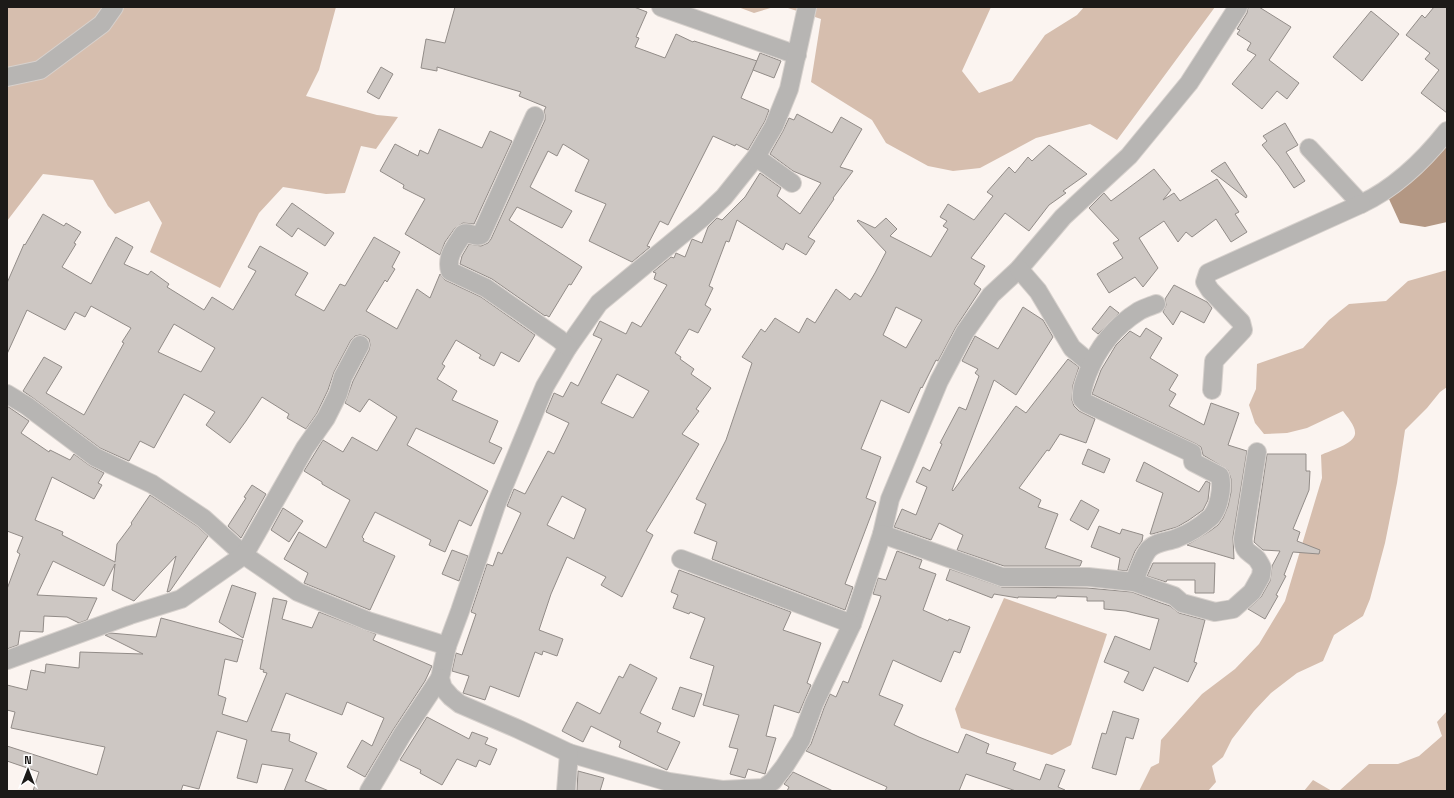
<svg xmlns="http://www.w3.org/2000/svg" width="1454" height="798" font-family="'Space Grotesk',sans-serif">
<style>
.green{fill:#d6beae}
.water{fill:#b39783}
.building{fill:#cdc7c3;stroke:#928c88;fill-rule:evenodd}
.lines{fill:none;stroke-linecap:round;stroke-linejoin:round}
.minor-casing{stroke:#d7d1cd;stroke-width:20}
.minor{stroke:#b7b5b3;stroke-width:18}
</style>
<rect width="100%" height="100%" fill="#fbf4f0"/>
<g class="green">
<polygon points="7,7 336,7 319,70 306,96 377,115 398,117 376,149 361,146 345,193 326,194 283,187 259,213 220,288 150,252 162,223 149,201 115,214 108,206 93,180 43,174 7,221"/>
<polygon points="738,7 774,7 754,13"/>
<polygon points="785,7 991,7 962,71 979,93 1012,81 1045,35 1077,15 1084,7 1215,7 1117,140 1090,124 1036,138 980,168 953,171 928,166 886,143 872,120 811,82 821,19"/>
<path d="M1447 270V387L1440 392 1427 408 1405 430 1397 483 1385 543 1370 599 1363 616 1334 635 1323 661 1297 673 1271 693 1254 711 1232 739 1223 757 1212 766 1216 782 1208 791H1139L1151 767 1159 763 1161 740 1202 694 1235 669 1259 644 1285 601 1322 478 1321 455C1329 451 1354 444 1355 434 1356 426 1347 417 1343 411L1307 428 1287 433 1264 434 1255 423 1249 405 1256 389 1257 364 1303 348 1329 320 1349 304 1386 301 1408 281Z"/>
<polygon points="1004,598 1107,634 1071,745 1052,755 961,728 955,709"/>
<polygon points="1447,711 1447,791 1339,791 1369,764 1398,764 1419,756 1442,736 1437,722"/>
<polygon points="1313,780 1332,791 1304,791"/>
</g>
<polygon class="water" points="1447,142 1447,222 1425,227 1400,223 1388,197"/>
<g class="building">
<polygon points="455,7 634,7 647,12 636,37 639,38 635,47 665,58 676,34 693,42 694,41 757,61 741,98 769,110 765,121 748,150 736,144 735,146 713,136 668,225 660,221 647,246 650,247 632,262 589,241 606,204 575,191 589,160 563,144 557,156 548,151 530,187 572,211 562,228 517,207 509,220 582,267 571,285 569,284 549,317 546,315 545,316 492,279 460,264 462,256 469,244 481,246 488,243 491,239 545,120 545,115 544,111 546,107 519,96 521,92 437,67 437,71 421,68 426,39 445,43"/>
<polygon points="1248,7 1259,7 1291,27 1269,60 1299,83 1287,99 1277,91 1262,109 1232,84 1256,55 1247,50 1251,43 1237,34 1240,30 1237,29 1247,13"/>
<polygon points="1434,7 1447,7 1447,113 1421,93 1439,70 1425,59 1430,53 1406,35 1422,15 1425,18"/>
<polygon points="1371,11 1399,34 1362,81 1333,57"/>
<polygon points="760,53 781,61 774,78 753,70"/>
<polygon points="381,67 393,74 379,99 367,92"/>
<path d="M797 114 832 133 841 117 862 129 840 167 853 171 833 198 834 199 808 237 815 241 806 255 786 243 783 250 737 220 729 242 726 241 709 286 713 288 705 305 711 309 698 333 689 329 675 353 681 357 680 359 694 369 691 374 711 388 696 409 699 411 682 434 699 444 646 531 653 535 622 597 601 585 606 577 567 557 551 594 539 630 563 639 557 656 543 651 542 655 535 652 519 697 490 686 485 700 463 693 469 676 452 671 456 653 462 655 476 614 471 612 487 564 493 566 498 552 502 554 521 513 507 506 514 489 525 494 548 451 554 454 569 423 546 412 554 393 563 397 571 382 578 386 602 339 593 335 600 321 626 334 632 322 641 327 667 285 654 279 656 273 653 272 671 257 674 258 676 253 685 257 692 239 702 243 708 227 717 218 722 220 745 197 760 173 781 188 777 196 800 214 821 183 793 171 770 154 783 131 789 118 794 120ZM617 374 649 391 633 418 601 403ZM562 496 586 509 574 539 547 525Z"/>
<polygon points="1285,123 1298,145 1286,152 1305,181 1294,188 1279,166 1262,145 1267,141 1263,136"/>
<polygon points="439,129 482,148 490,131 512,141 474,224 463,223 455,228 445,242 440,255 405,234 425,199 403,188 404,185 380,171 395,144 418,156 420,150 428,154"/>
<path d="M1049 145 1087 174 1063 191 1066 193 1049 205 1029 231 1005 213 971 258 985 266 974 284 981 289 956 327 938 361 936 360 922 388 921 387 909 413 881 400 861 449 881 457 866 498 876 502 845 584 853 587 845 610 712 559 717 542 694 533 706 504 696 499 726 440 752 363 742 357 761 329 765 332 775 318 799 333 807 318 815 323 836 289 850 300 855 293 861 297 875 273 886 252 857 221 858 220 875 228 886 218 897 229 890 236 931 257 948 229 943 226 947 221 940 217 948 204 974 220 993 196 987 192 1009 167 1015 173 1028 157 1032 161ZM896 307 922 320 906 348 883 335Z"/>
<polygon points="1225,162 1247,196 1246,198 1211,171"/>
<polygon points="1154,169 1171,190 1163,200 1174,193 1180,201 1217,179 1239,212 1235,214 1247,232 1231,242 1216,219 1192,237 1186,232 1178,242 1164,221 1139,238 1158,268 1143,287 1135,277 1109,293 1097,274 1123,258 1113,243 1119,240 1089,208 1104,193 1111,201"/>
<polygon points="292,203 334,233 325,246 298,228 292,237 276,225"/>
<path d="M43 214 64 226 66 223 81 232 74 243 76 244 62 267 91 284 116 237 133 247 124 264 148 275 151 271 169 284 167 287 204 310 212 297 233 310 256 271 248 267 260 246 308 273 295 295 324 311 340 284 345 286 374 237 400 252 392 267 395 269 387 282 385 280 366 311 397 329 417 289 430 298 440 274 445 280 481 297 535 335 519 362 501 352 494 366 479 358 481 355 456 340 442 364 445 366 437 379 457 391 452 400 498 421 489 442 502 448 494 464 416 428 407 445 488 491 471 526 459 520 445 552 429 545 431 540 375 512 362 537 364 539 363 541 395 556 370 610 304 583 308 573 284 559 299 532 326 548 350 500 322 484V482L304 471 323 440 343 452 352 437 377 451 397 417 369 399 360 412 345 403 353 381 369 350 370 345 369 339 365 336 360 335 355 336 351 340 334 372 328 390 317 413 306 429 287 418 289 414 262 397 246 421 230 443 206 425 215 412 184 394 154 448 140 441 129 461 100 448 33 398 23 391 44 357 62 367 46 393 84 415 124 343 122 342 131 328 91 306 85 317 75 312 65 330 27 310 7 354V283L24 244 25 245ZM174 324 215 348 201 372 158 352Z"/>
<polygon points="1174,285 1207,302 1212,308 1204,323 1181,311 1173,325 1163,312 1166,305 1165,299"/>
<polygon points="1110,306 1119,313 1098,334 1092,329"/>
<polygon points="1023,307 1043,320 1053,337 1016,395 994,380 952,490 953,491 1016,406 1026,413 1068,359 1079,367 1073,385 1072,400 1074,406 1079,411 1095,419 1086,443 1060,434 1049,451 1047,450 1019,488 1041,500 1038,507 1058,514 1045,548 1082,561 1080,566 1004,566 957,550 963,535 939,523 931,540 894,527 902,509 916,515 927,487 916,482 923,467 930,471 942,444 940,443 959,407 966,410 979,376 975,373 978,369 962,361 974,338 975,336 998,349"/>
<polygon points="1146,328 1162,338 1150,358 1178,375 1169,390 1176,394 1169,406 1204,425 1211,403 1239,413 1228,445 1247,451 1233,537 1234,559 1187,545 1210,531 1218,525 1223,518 1228,506 1231,492 1231,479 1228,470 1203,455 1201,447 1196,444 1092,394 1101,370 1116,345 1130,331 1140,337"/>
<polygon points="7,406 29,421 21,433 49,452 50,450 70,460 74,454 89,465 104,473 98,483 102,485 94,499 52,477 35,520 63,532 62,535 115,562 117,544 132,524 131,523 150,495 197,526 208,536 170,591 167,592 176,556 134,601 112,590 115,564 104,586 53,561 37,595 97,598 87,620 79,623 67,617 44,616 43,632 20,631 18,645 7,649 7,589 20,554 17,552 23,537 7,531"/>
<polygon points="1088,449 1110,459 1104,473 1082,464"/>
<polygon points="1267,454 1306,454 1306,471 1310,471 1309,490 1293,529 1300,532 1297,541 1320,550 1319,554 1293,552 1284,575 1286,576 1276,595 1278,596 1265,619 1248,609 1261,597 1270,581 1272,566 1280,551 1263,550 1254,542"/>
<polygon points="1144,462 1199,492 1206,481 1210,483 1208,500 1203,510 1189,520 1177,527 1152,534 1150,534 1163,493 1136,481"/>
<polygon points="252,485 266,494 241,538 228,526 246,498 244,497"/>
<polygon points="1081,500 1099,510 1088,530 1070,520"/>
<polygon points="283,508 303,521 289,542 271,530"/>
<polygon points="1099,526 1120,534 1122,529 1143,535 1142,541 1135,551 1127,571 1118,570 1120,558 1091,547"/>
<polygon points="452,550 468,556 459,581 442,574"/>
<polygon points="897,551 922,560 919,568 936,574 923,610 948,621 949,619 970,627 960,653 954,651 941,682 893,660 879,695 903,705 894,725 919,737 958,753 966,734 989,744 986,753 1016,763 1013,770 1040,780 1046,764 1065,770 1058,787 1065,790 1065,791 1016,791 966,774 959,791 885,791 887,787 806,751 811,744 824,708 830,694 836,697 843,681 848,683 878,605 881,596 873,594 878,578 886,580"/>
<polygon points="1153,563 1215,563 1214,593 1195,593 1195,580 1167,580 1166,582 1147,576"/>
<polygon points="950,569 1002,587 1087,588 1132,592 1161,603 1170,606 1179,613 1205,620 1194,662 1197,663 1188,682 1154,667 1143,691 1124,682 1129,672 1104,662 1115,636 1150,650 1159,619 1126,611 1104,609 1104,601 1087,601 1087,597 1057,596 1056,598 1018,597 1018,598 994,594 992,598 946,580"/>
<polygon points="679,570 791,612 783,630 821,643 807,683 811,685 799,713 774,705 766,736 776,738 765,774 748,769 745,778 730,774 738,749 729,747 739,715 703,705 714,666 690,658 705,618 690,612 689,614 673,608 678,595 671,592"/>
<polygon points="232,585 256,593 243,638 219,622"/>
<polygon points="273,598 287,601 282,619 312,628 319,612 376,634 373,640 432,666 425,681 393,730 365,777 347,767 362,740 372,746 384,718 347,702 342,715 286,693 271,731 290,734 289,741 317,753 305,781 329,791 284,791 293,769 262,764 257,783 237,778 247,740 217,731 199,789 183,785 181,791 33,791 39,772 7,761 7,746 97,775 105,747 11,728 15,712 7,710 7,685 27,690 31,670 45,673 46,664 79,668 80,652 143,654 105,635 110,633 156,637 161,618 243,640 237,662 225,659 218,695 226,698 222,714 247,722 267,673 263,672 264,670 260,669"/>
<polygon points="630,664 657,678 640,713 661,723 657,732 680,742 667,770 619,747 621,741 591,726 583,742 562,731 577,702 600,714 619,676 623,678"/>
<polygon points="680,687 702,694 694,717 672,709"/>
<polygon points="1113,711 1139,719 1133,739 1126,737 1116,775 1092,768 1102,733 1106,734"/>
<polygon points="427,717 469,739 472,732 488,738 485,744 497,749 490,765 479,760 476,767 457,759 442,785 420,773 421,770 400,760"/>
<polygon points="578,771 604,778 600,791 577,791"/>
<polygon points="793,772 833,791 787,791 789,787 784,784"/>
</g>
<g class="lines">
<g class="minor-casing">
<g id="minor">
<polyline points="661,7 797,55"/>
<polyline points="807,7 789,89 774,126 756,157 724,197 703,217 599,303 568,347 545,386 496,505 460,611 447,646 440,678 443,688 451,697 460,704 518,729 569,753 669,782 722,790 764,788 773,781 784,767 801,740 814,704 852,624 882,534 890,499 939,381 965,332 991,295 1019,269 1063,217 1129,156 1189,83 1238,7"/>
<polyline points="7,77 40,70 102,24 114,7"/>
<path d="M535 116 481 235C474 238 470 231 463 234 455 247 446 256 450 271L486 288 559 339 568 347"/>
<path d="M1309 148 1361 204C1395 188 1424 160 1447 131"/>
<polyline points="756,157 792,183"/>
<polyline points="1019,269 1038,291 1072,348 1091,364"/>
<polyline points="1212,390 1214,361 1243,330 1241,322 1210,290 1205,282 1208,273 1361,204"/>
<polyline points="7,394 27,406 95,457 152,484 203,518 244,555 298,592 368,621 447,646"/>
<path d="M882 534 1002 577H1088L1134 582 1174 596 1182 603 1215 612 1233 609 1252 592 1261 576 1262 568C1261 565 1259 562 1257 559 1249 551 1244 553 1243 539L1257 452"/>
<polyline points="681,559 852,624"/>
<path d="M1134 582C1137 574 1143 555 1149 549 1157 541 1168 542 1177 538 1188 534 1202 525 1211 517 1219 508 1223 487 1220 476L1193 462 1192 453 1086 403 1082 399C1081 391 1084 383 1087 375 1097 349 1115 326 1139 311 1144 308 1151 306 1156 304"/>
<polyline points="7,660 130,615 181,599 244,555 305,448 326,418 338,394 343,377 360,345"/>
<polyline points="369,791 402,735 440,678"/>
<polyline points="566,791 569,753"/>
</g>
</g>
<use href="#minor" class="minor"/>
</g>
<rect width="1454" height="798" fill="none" stroke="#1c1a18" stroke-width="16"/>
<g transform="translate(28 770)" stroke="#ffffff" stroke-width="3" paint-order="stroke">
<path d="M0-3L7 15L0 10L-7 15Z" fill="#1c1a18"/>
<text y="-6" font-size="11" font-weight="bold" text-anchor="middle" fill="#1c1a18">N</text>
</g>
</svg>
